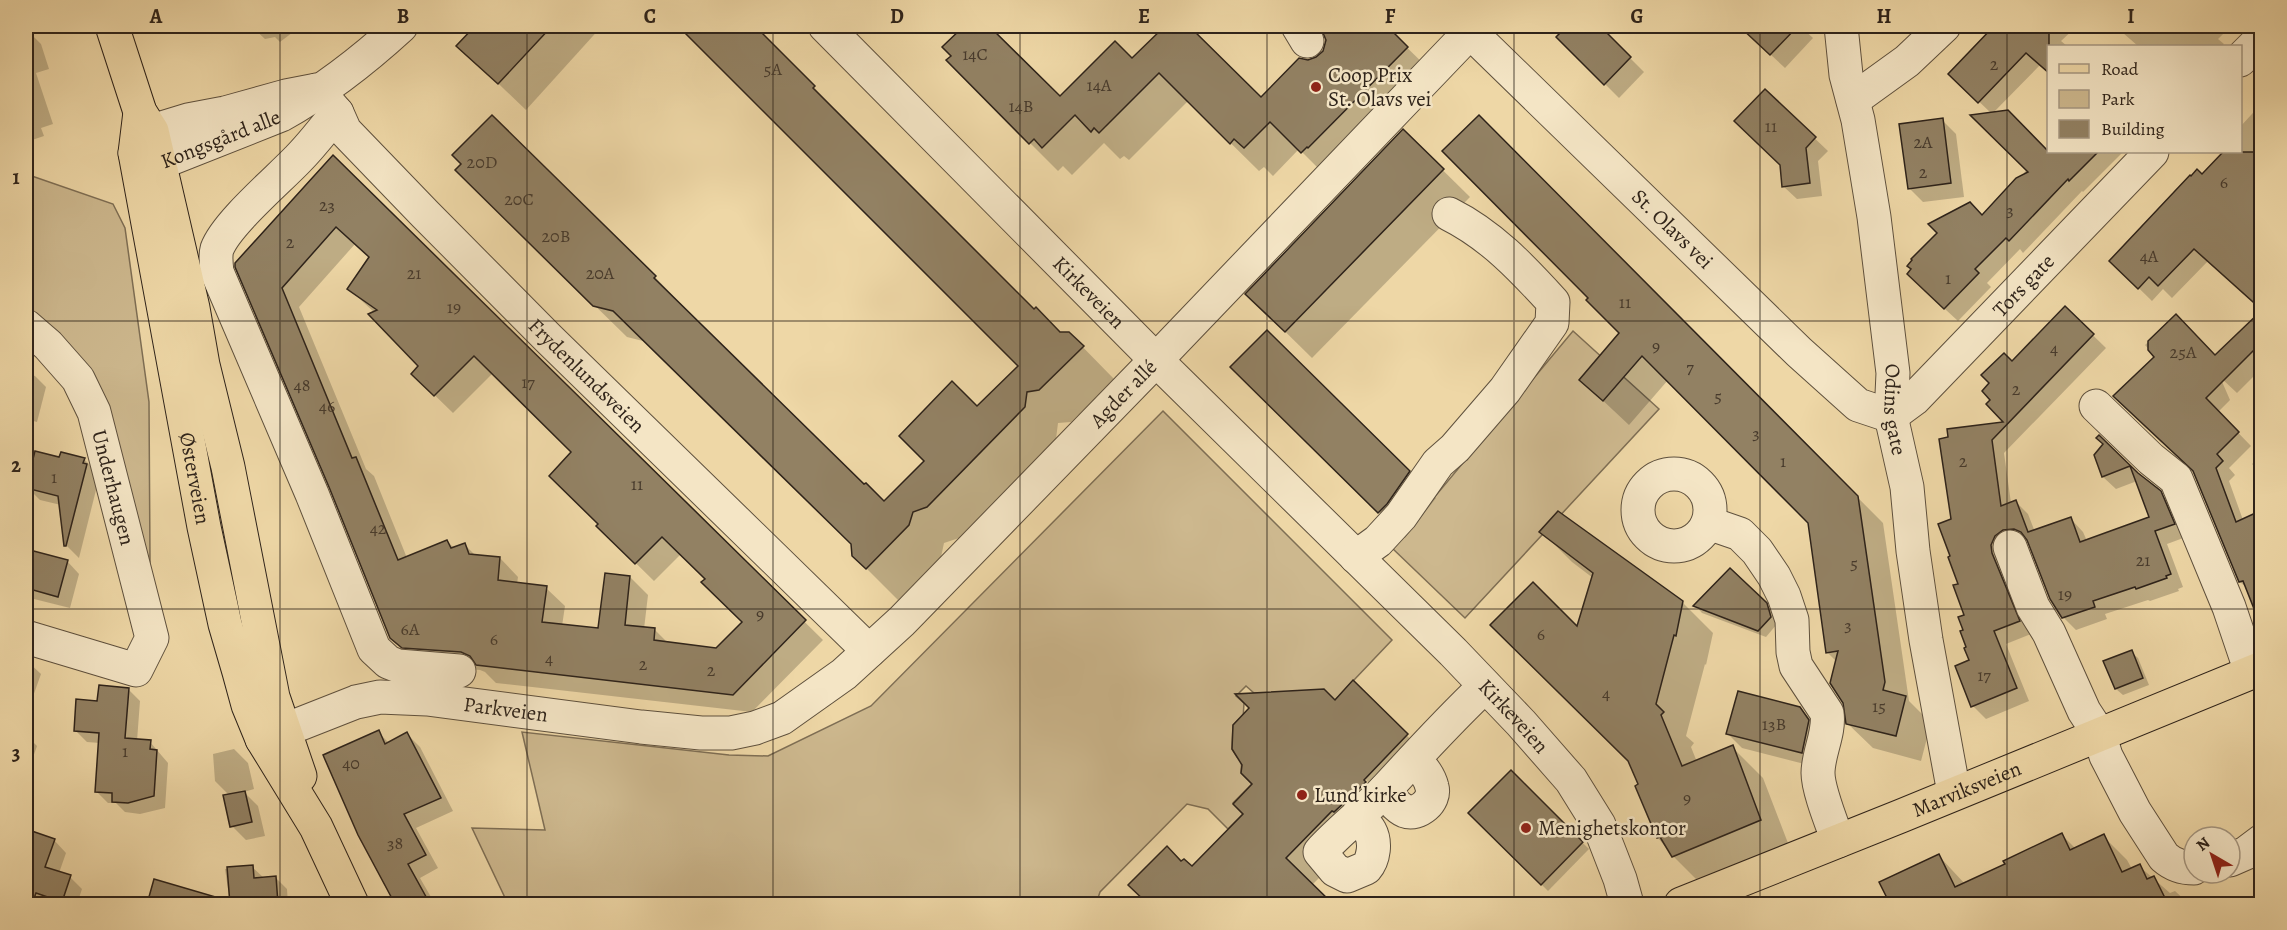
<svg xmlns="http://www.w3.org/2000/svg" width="2287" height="930" font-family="Alegreya,serif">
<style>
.green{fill:#cdb88e;stroke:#7e6e54;stroke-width:1.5}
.shadow{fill:#0003;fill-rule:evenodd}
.building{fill:#928163;stroke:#2e231a;stroke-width:1.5;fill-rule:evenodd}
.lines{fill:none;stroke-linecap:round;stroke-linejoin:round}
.minor-casing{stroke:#5e503d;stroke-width:35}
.major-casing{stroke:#2e231a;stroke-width:35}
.minor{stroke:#f4e5c5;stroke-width:33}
.major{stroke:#eed7a6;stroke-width:33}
.grid{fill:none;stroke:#2e231a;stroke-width:1.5;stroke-opacity:0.55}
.poi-dot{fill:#8f2418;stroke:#f4e5c5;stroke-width:2}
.labels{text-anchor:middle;stroke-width:5;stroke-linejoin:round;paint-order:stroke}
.number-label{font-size:18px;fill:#473a2c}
.poi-label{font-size:21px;fill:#2e231a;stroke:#f4e5c5;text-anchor:start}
.street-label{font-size:21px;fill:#2e231a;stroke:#f4e5c5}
.neatline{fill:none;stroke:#2e231a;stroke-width:2}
.grid-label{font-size:20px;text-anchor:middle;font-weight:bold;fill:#2e231a}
</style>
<rect width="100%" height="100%" fill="#eed7a6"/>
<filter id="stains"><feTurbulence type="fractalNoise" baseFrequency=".00333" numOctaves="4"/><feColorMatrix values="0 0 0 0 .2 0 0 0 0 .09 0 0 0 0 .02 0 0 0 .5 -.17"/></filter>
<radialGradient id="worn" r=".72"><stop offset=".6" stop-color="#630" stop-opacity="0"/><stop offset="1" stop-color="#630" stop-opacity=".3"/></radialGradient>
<g class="green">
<polygon points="26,174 113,204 125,228 149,402 150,561 139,547 78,379 26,326"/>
<polygon points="1573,331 1659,409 1465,618 1392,548"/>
<polygon points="1163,411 1392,640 1335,700 1254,693 1246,686 1236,696 1244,703 1243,719 1239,719 1233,725 1232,749 1237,757 1242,757 1241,773 1252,784 1233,803 1243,814 1228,829 1208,809 1187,804 1100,892 1098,898 1099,904 508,904 472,828 545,830 522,732 729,755 768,756 871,706"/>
</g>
<g class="shadow">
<polygon points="251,26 301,26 280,42 275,37 265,39"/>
<polygon points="477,26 602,26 526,110 459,46"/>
<polygon points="680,26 754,26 845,119 843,121 1034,311 1059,333 1069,333 1114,379 1071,422 1058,423 1056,439 959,538 944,543 941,557 898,600 853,555 852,544 647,342 627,337 489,202 655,277 686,309 685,310 864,486 884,503 1020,366"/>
<polygon points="966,26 987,26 1060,99 1132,60 1167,26 1187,26 1261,99 1308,61 1318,58 1325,50 1328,30 1333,26 1385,26 1436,76 1330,180 1299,149 1273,176 1264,167 1259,171 1188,101 1129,160 1124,156 1120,159 1104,143 1072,175 1063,166 1058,171 1030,143 944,47"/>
<polygon points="1569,26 1598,26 1644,72 1619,98 1558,37"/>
<polygon points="1740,26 1800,26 1813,38 1785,68"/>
<polygon points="1996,26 2077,26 2061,41 2067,46 2048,46 2040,65 1993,113 2046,150 2048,148 2048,152 2123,152 2083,192 2082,191 2023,253 2020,249 1987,283 1991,287 1958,321 1921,287 1982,217 2026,175 2024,173 2027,169 1991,113 1950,74"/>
<polygon points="2115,26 2157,26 2163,31 2169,26 2231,26 2218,39 2224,44 2222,46 2138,46"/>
<polygon points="28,31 41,44 49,69 36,73 53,124 41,128 44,136 26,142 26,32"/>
<polygon points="1765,91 1828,151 1818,161 1822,196 1797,199 1783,186 1781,165"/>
<polygon points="2262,103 2262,304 2208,261 2172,298 2163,289 2152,301 2111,261 2202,176 2225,152 2240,152 2240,127"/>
<polygon points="1479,117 1883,523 1909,701 1931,723 1921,761 1873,748 1847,723 1837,662 1827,652 1809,522 1668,380 1629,425 1581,380 1621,333 1590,298"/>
<polygon points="1942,120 1956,134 1964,197 1923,202 1909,188"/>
<polygon points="1403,131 1470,197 1312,358 1247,294"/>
<path d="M333 158 823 640 752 712 496 683 485 672 480 670 422 665 391 637 331 486 237 267ZM355 244 370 258 349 289 375 313 420 366 413 374 453 413 493 373 573 452 600 524 598 526 654 581 681 554 706 579 744 622 717 649 669 644 655 630 644 629 648 595 630 577 600 629 562 626 565 606 546 588 517 584 518 577 500 558 476 556 464 544 454 548 447 541 407 558 374 476 366 469 299 307Z"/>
<polygon points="2065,308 2106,348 2004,453 2011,503 2016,502 2028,514 2035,532 2071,519 2083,532 2087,541 2151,517 2137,481 2116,489 2103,477 2095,455 2105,445 2099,437 2173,505 2186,537 2167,544 2183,587 2178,589 2179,591 2150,601 2148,600 2105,614 2107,619 2076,630 2063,617 2027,541 2016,542 2031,634 2006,644 2029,701 1986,719 1973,706 1971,661 1965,630 1966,616 1960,585 1941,440 2006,423 2012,363"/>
<polygon points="2262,312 2262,368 2237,393 2220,377 2230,400 2218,412 2251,446 2229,468 2235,475 2229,481 2243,520 2248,589 2240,582 2156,357 2145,345 2176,316 2215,357"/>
<polygon points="1267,332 1436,498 1405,538 1233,367"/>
<polygon points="26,353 30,358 26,363"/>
<polygon points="26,373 35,376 46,387 37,422 26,419"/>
<polygon points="2262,455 2262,474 2252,464"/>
<polygon points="60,459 84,459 97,472 99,478 79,558 66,545 61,505 40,500 26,486 27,463 33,464"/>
<polygon points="1542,532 1682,602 1713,633 1706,665 1705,664 1686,736 1694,743 1691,747 1697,762 1732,747 1763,778 1791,851 1704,887 1673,856 1658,838 1578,628 1593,578 1572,562"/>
<polygon points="26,551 67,561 79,574 70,608 26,597"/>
<polygon points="1730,571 1773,612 1777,624 1766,637 1702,613 1696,606"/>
<polygon points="2131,652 2138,658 2149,685 2123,695 2116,689"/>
<polygon points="26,660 41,674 26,716"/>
<polygon points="1354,682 1433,762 1391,805 1359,773 1357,776 1392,810 1361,838 1360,837 1312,885 1331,904 1141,904 1181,863 1192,868 1245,814 1335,702"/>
<polygon points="129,690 140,701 137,741 150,742 168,763 165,808 140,814 125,812 116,803 108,803 96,791 100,743 87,742 75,730 99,702"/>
<polygon points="1800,708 1814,723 1816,767 1742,748 1728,734"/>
<polygon points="378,732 389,743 407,734 420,747 453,811 416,828 438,868 420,878 435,904 381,904 379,901 392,895"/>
<polygon points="26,735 37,746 26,777"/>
<polygon points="234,749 248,763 254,789 244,792 258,806 265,836 246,840 232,826 229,795 215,781 213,754"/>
<polygon points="1511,773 1589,849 1548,891 1470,813"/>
<polygon points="26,830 54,840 66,853 59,873 70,877 82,889 77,904 47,904 26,897"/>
<polygon points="2062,835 2076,849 2103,836 2127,860 2132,869 2139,866 2170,893 2175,891 2189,904 1892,904 1881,883 1939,856 1965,884"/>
<polygon points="252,867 264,878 275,877 287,889 288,904 148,904 155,881 230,903 225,869"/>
</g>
<g class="building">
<polygon points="475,26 552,26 498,84 456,46"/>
<polygon points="678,26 755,26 815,86 813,88 1034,309 1036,307 1060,332 1069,332 1084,346 1039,390 1027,392 1025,407 927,507 913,512 909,525 866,569 852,556 851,544 613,311 593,306 455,170 461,164 452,155 492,115 656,276 654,278 864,484 866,483 884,501 924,461 899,436 952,381 977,406 1018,366"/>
<polygon points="964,26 989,26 1060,96 1115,41 1132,58 1165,26 1189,26 1261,97 1299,58 1308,60 1316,57 1323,51 1326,40 1320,26 1387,26 1408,47 1308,148 1307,147 1301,153 1270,122 1244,148 1234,139 1230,144 1159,73 1099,133 1094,128 1091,132 1075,115 1042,148 1034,139 1029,144 946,60 951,56 942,47"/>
<polygon points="1567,26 1600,26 1631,57 1604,85 1556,37"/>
<polygon points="1739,26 1798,26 1770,55"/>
<polygon points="1994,26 2049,26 2049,73 2026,53 1978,103 1948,74"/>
<polygon points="1765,89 1816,137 1806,148 1810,183 1782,187 1780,165 1734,121"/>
<polygon points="2008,110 2049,152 2098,152 2069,181 2068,179 2009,241 2006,238 1975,269 1979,273 1944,309 1907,274 1911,269 1907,266 1912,260 1911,259 1937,233 1928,224 1970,202 1982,215 2016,178 2028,172 1970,115"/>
<polygon points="1479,115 1858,496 1885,682 1883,690 1906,696 1896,736 1846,724 1843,703 1830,683 1838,651 1826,653 1808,523 1642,356 1603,401 1579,380 1619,333 1586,300 1588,298 1442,151"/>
<polygon points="1943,118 1951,183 1908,189 1899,124"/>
<polygon points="1403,129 1444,169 1285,332 1245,294"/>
<polygon points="2223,152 2262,152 2262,310 2194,249 2158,286 2149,277 2138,289 2109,261 2190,175 2191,176 2197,169 2202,174"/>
<path d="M333 155 806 620 733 695 476 665 470 656 461 652 402 648 390 638 329 487 235 267V263ZM336 227 369 257 347 289 377 310 368 314 418 366 411 374 434 396 474 356 571 452 549 476 598 524 596 526 635 564 662 537 705 579 701 582 742 622 716 648 654 640 655 628 625 625 630 576 605 573 598 628 542 622 547 586 498 580 500 557 469 554 465 543 451 548 447 540 398 560 356 457 352 458 282 288Z"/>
<polygon points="2065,306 2094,334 1992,440 2001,506 2016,500 2028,532 2071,517 2080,542 2149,517 2130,466 2102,477 2094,455 2103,444 2096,438 2099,435 2138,473 2161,491 2175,524 2155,531 2171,574 2166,576 2167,578 2136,589 2135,587 2093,601 2095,607 2062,618 2050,599 2027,540 2021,532 2014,529 2003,530 1995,536 1991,545 1992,553 2020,621 1994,631 2017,688 1971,707 1955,666 1969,660 1964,648 1966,647 1960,631 1963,630 1958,617 1964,615 1953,585 1958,584 1948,557 1950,556 1938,524 1951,519 1939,439 1948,437 1947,429 2003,422 1986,404 1990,400 1982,391 1989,383 1981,375 2004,353 2012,361"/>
<polygon points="2262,310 2262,342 2206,398 2239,432 2217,454 2223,461 2216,468 2236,522 2262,510 2262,624 2260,624 2243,581 2239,582 2193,471 2113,396 2154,357 2148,350 2148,341 2176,314 2215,355"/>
<polygon points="1267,330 1410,471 1387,504 1378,513 1230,367"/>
<polygon points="35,451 59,457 61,452 85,458 83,463 87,464 66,546 64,546 58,496 26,488 26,461 32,463"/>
<polygon points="1558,511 1683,601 1676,636 1674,635 1656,704 1664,712 1661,715 1682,766 1733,745 1761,820 1672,857 1660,837 1657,838 1635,786 1638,784 1628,761 1490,625 1533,582 1577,626 1593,573 1539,532"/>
<polygon points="26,549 68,560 58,597 26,588"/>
<polygon points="1730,568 1767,603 1771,617 1758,631 1693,606"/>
<polygon points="2132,650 2143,678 2115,689 2103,661"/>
<polygon points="1353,680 1408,734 1364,780 1366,782 1334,812 1332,811 1286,858 1333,904 1148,904 1128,885 1167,846 1181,861 1184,859 1192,866 1243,814 1233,804 1252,784 1241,773 1242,765 1232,749 1233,725 1249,708 1235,694 1324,689 1335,700"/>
<polygon points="99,685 129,688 125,738 151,740 150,749 157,750 154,796 128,803 112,802 112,793 95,792 99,733 74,731 76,699 97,701"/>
<polygon points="1738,691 1800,707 1809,720 1802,753 1726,734"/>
<polygon points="379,730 385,744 407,732 441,798 404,814 426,855 408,864 430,904 395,904 358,835 323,755"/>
<polygon points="1511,770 1583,842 1541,885 1468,813"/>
<polygon points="245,791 252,822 230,827 223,795"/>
<polygon points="26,829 55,839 45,867 71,875 62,902 36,893 32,904 26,904"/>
<polygon points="2062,833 2070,850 2104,834 2122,872 2140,864 2147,879 2154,876 2168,904 1890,904 1879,882 1939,854 1955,887 2005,864 2003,861"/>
<polygon points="253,865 254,878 276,876 278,904 230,904 227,867"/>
<polygon points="154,879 219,898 218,904 147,904"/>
</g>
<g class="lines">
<g class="minor-casing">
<g id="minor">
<path id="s1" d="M825 26 1156 360 1453 652 1521 723 1571 780 1599 825 1620 879 1627 904"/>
<polyline points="1298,26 1307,41"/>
<path id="s2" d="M1464 26 1799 352 1858 405 1891 416 1914 399 2152 152"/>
<path id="s3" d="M1841 26 1846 75 1858 120 1874 217 1893 373 1891 416 1907 487 1913 551 1926 640 1954 793"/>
<polyline points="2240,60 2262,38"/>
<path id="s4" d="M317 90 337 113 345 131 425 214 548 338 869 651"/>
<path id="s5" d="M317 90 286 96 225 113 188 120 152 131 135 153 160 163 281 115C324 91 365 59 401 26"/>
<polyline points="1853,100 1907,61 1944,26"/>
<path d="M337 113C324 129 312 145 298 159 278 180 226 224 217 249 215 256 216 264 217 272L312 494 374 649 388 662 398 666 459 671"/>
<path id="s6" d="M26 326 48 345 78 379 94 412 152 638 136 670 26 637"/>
<polyline points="2096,406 2151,459 2176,479 2229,607 2251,672"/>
<circle cx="1674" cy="510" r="36"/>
<path d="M1708 523 1740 534 1757 551 1774 576 1784 596 1792 620 1793 652 1796 666 1827 713C1830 733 1818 753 1818 773 1818 790 1832 824 1838 841"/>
<path d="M2010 547 2033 607 2049 633 2084 711 2099 734 2106 756 2135 812 2164 857C2172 864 2183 868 2194 868"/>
<path d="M1356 557 1378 541 1401 516 1438 463 1455 448 1505 390 1552 323 1553 302C1522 268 1491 235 1449 214"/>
<path id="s7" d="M262 739 356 702 380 697 427 699 641 727 701 733H731L755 728 782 718 844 674 902 621 1156 360 1470 32"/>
<path d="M1385 790C1390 798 1396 807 1405 811 1418 816 1436 801 1432 787 1429 775 1422 768 1414 759"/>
<path d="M1357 816C1361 821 1367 825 1370 831 1376 842 1374 859 1366 868L1347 876 1335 870 1320 852C1340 830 1364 812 1385 790 1417 755 1450 719 1485 686"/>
<polyline points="2230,860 2246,853 2262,841"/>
</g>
</g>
<g class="major-casing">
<g id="major">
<polyline points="112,26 140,112 152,131 193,308 203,365 228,467 273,697 300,776"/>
<path id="s8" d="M140 112 135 153 204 527 225 624 239 672 248 705 262 739 316 827 352 904"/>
<path id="s9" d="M1681 904 1901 816 2262 668"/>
</g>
</g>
<use href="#minor" class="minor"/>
<use href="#major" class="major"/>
</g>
<path class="grid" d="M280 26V904M527 26V904M773 26V904M1020 26V904M1267 26V904M1514 26V904M1760 26V904M2007 26V904M26 321H2262M26 609H2262"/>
<g class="poi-dot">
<circle cx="1316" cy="87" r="6"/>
<circle cx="1302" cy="795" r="6"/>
<circle cx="1526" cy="828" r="6"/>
</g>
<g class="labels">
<g class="number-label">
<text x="975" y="60">14C</text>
<text x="1994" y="70">2</text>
<text x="773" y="75">5A</text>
<text x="1099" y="91">14A</text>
<text x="1021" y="112">14B</text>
<text x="1771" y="132">11</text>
<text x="1923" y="148">2A</text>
<text x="482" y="168">20D</text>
<text x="1923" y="178">2</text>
<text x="2224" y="188">6</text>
<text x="519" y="205">20C</text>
<text x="327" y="211">23</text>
<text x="2010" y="216">3</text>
<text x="556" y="242">20B</text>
<text x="290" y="248">2</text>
<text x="2149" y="262">4A</text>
<text x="414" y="279">21</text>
<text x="600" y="279">20A</text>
<text x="1948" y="284">1</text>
<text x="1625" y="308">11</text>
<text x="454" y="313">19</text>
<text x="1656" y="352">9</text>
<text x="2054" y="354">4</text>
<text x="2183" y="358">25A</text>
<text x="1690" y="373">7</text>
<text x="528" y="388">17</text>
<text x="302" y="391">48</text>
<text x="2016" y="395">2</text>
<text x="1718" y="402">5</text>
<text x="327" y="412">46</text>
<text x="1756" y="439">3</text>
<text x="1783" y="467">1</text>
<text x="1963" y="467">2</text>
<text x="54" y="483">1</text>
<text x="637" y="490">11</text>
<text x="378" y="534">42</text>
<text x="2143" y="566">21</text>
<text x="1854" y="569">5</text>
<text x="2065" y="600">19</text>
<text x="760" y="620">9</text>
<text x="1848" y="631">3</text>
<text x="410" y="635">6A</text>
<text x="1541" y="640">6</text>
<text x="494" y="645">6</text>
<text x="549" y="664">4</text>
<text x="643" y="670">2</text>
<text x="711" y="676">2</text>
<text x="1984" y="681">17</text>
<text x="1606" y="699">4</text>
<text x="1879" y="712">15</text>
<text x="1774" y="730">13B</text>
<text x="125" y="757">1</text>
<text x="351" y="769">40</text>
<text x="1687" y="804">9</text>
<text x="395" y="849">38</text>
</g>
<g class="poi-label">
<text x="1328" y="82">Coop Prix<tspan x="1328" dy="24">St. Olavs vei</tspan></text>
<text x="1314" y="802">Lund kirke</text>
<text x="1538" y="835">Menighetskontor</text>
</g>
<g class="street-label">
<text dy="7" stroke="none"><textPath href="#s5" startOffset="290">Kongsgård alle</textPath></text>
<text dy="7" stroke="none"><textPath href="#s2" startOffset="291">St. Olavs vei</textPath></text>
<text dy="7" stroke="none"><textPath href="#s2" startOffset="768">Tors gate</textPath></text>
<text dy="7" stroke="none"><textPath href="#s1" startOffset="375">Kirkeveien</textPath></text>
<text dy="7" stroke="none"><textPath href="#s4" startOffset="394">Frydenlundsveien</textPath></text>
<text dy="7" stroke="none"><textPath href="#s7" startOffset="1004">Agder allé</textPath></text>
<text dy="7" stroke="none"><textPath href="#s3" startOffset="388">Odins gate</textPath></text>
<text dy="7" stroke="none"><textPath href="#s8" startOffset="372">Østerveien</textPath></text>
<text dy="7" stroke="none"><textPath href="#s6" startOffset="189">Underhaugen</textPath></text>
<text dy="7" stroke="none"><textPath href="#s7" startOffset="252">Parkveien</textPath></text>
<text dy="7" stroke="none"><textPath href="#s1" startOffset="975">Kirkeveien</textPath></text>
<text dy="7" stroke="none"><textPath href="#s9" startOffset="308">Marviksveien</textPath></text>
</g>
</g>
<rect width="2287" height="930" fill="none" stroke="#eed7a6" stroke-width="66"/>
<rect x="2047" y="45" width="195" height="108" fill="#f4e5c5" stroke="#a59781" stroke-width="1.5"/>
<rect x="2059" y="64" width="30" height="9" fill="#eed7a6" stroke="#a59781" stroke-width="1.5"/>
<text x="2101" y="75" font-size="18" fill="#2e231a">Road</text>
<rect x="2059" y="90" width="30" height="18" fill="#cdb88e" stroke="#a59781" stroke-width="1.5"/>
<text x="2101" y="105" font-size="18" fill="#2e231a">Park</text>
<rect x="2059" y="120" width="30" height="18" fill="#928163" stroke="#a59781" stroke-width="1.5"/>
<text x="2101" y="135" font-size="18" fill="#2e231a">Building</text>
<g transform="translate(2212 855) rotate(321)"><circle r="28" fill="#f4e5c5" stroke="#a59781" stroke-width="1.5"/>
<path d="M0-4.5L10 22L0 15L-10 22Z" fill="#8f2418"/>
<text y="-9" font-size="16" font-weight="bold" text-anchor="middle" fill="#2e231a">N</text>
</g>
<rect x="33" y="33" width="2221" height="864" class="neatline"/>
<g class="grid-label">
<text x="156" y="23">A</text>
<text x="403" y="23">B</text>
<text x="650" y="23">C</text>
<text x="897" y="23">D</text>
<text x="1144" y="23">E</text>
<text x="1390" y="23">F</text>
<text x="1637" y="23">G</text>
<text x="1884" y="23">H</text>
<text x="2131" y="23">I</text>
<text x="16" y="184">1</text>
<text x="16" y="472">2</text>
<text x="16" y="760">3</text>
</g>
<rect width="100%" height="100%" filter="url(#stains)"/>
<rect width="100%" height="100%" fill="url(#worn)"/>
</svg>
